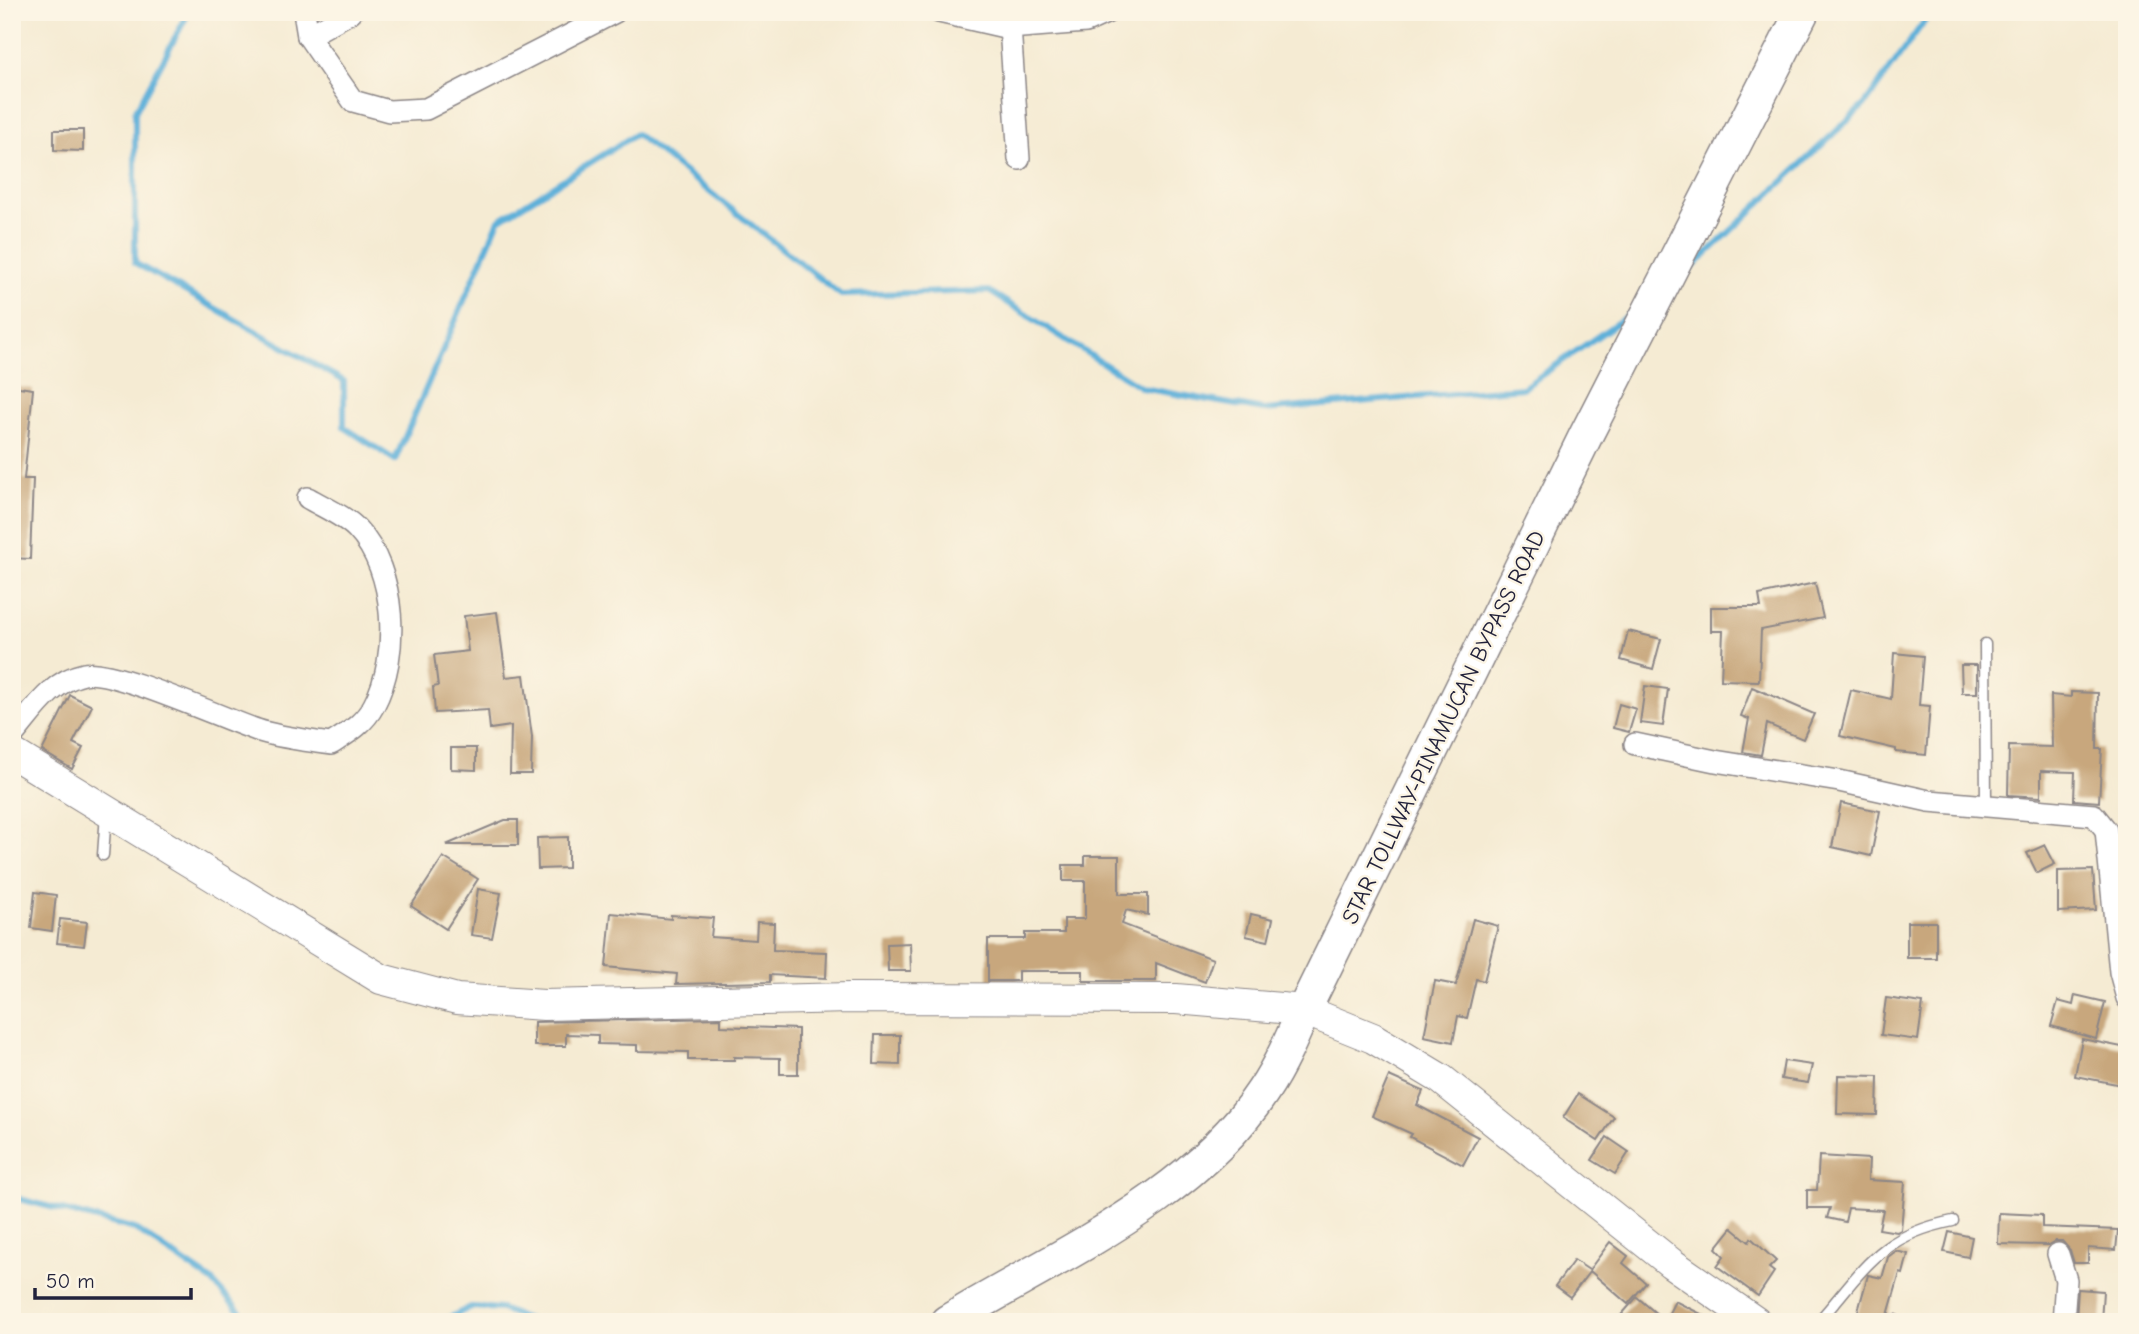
<svg xmlns="http://www.w3.org/2000/svg" width="2139" height="1334" font-family="'Comic Neue',sans-serif">
<style>
.lines{fill:none;stroke-linecap:round;stroke-linejoin:round}
.stream{stroke:#5eb0d9;stroke-width:6}
.building{fill:#c8a77d}
.lane-casing{stroke:#8c8687;stroke-width:13}
.street-casing{stroke:#8c8687;stroke-width:24}
.secondary-casing{stroke:#8c8687;stroke-width:32}
.primary-casing{stroke:#8c8687;stroke-width:36}
.lane{stroke:#fff;stroke-width:10}
.street{stroke:#fff;stroke-width:21}
.secondary{stroke:#fff;stroke-width:30}
.primary{stroke:#fff;stroke-width:33}
.labels{text-anchor:middle;stroke-width:5;stroke-linejoin:round;paint-order:stroke}
.street-label{font-size:23px;fill:#22223b;stroke:#fcf5e5}
</style>
<rect width="100%" height="100%" fill="#fcf5e5"/>
<filter id="ink" filterUnits="userSpaceOnUse"><feTurbulence type="fractalNoise" baseFrequency=".0143" numOctaves="2"/><feDisplacementMap in="SourceGraphic" scale="14" xChannelSelector="R" yChannelSelector="G"/><feConvolveMatrix kernelMatrix="1 2 1 2 8 2 1 2 1" color-interpolation-filters="sRGB"/></filter>
<filter id="wash" filterUnits="userSpaceOnUse"><feTurbulence type="fractalNoise" baseFrequency=".00686" numOctaves="4" result="noise"/><feDisplacementMap in="SourceGraphic" scale="28" xChannelSelector="R" yChannelSelector="G"/><feGaussianBlur stdDeviation="1.57" result="paint"/><feColorMatrix in="noise" values="0 0 0 0 0 0 0 0 0 0 0 0 0 0 0 0 0 1.4 0 .05"/><feComposite in="paint" operator="in"/></filter>
<g filter="url(#wash)">
<rect width="100%" height="100%" fill="#f5ebd3"/>
<g class="lines">
<g class="stream">
<polyline points="189,12 135,112 135,263 344,381 344,427 395,460 499,220 636,134 841,295 989,291 1142,388 1264,410 1523,388 1633,312"/>
<polyline points="1684,275 1865,104 1931,12"/>
<polyline points="12,1197 135,1229 212,1281 249,1322"/>
<polyline points="441,1322 471,1307 501,1309 535,1322"/>
</g>
</g>
<g id="blocks">
<g class="building">
<polygon points="54,130 83,130 83,151 54,150"/>
<polygon points="12,386 33,389 24,479 33,479 30,559 12,558"/>
<polygon points="1815,583 1823,618 1761,630 1759,681 1721,680 1723,631 1711,631 1711,607 1761,607 1759,595"/>
<polygon points="497,612 506,677 524,675 532,737 531,774 510,774 511,726 490,729 488,710 435,713 433,687 438,686 434,655 468,651 464,616"/>
<polygon points="1628,631 1661,639 1653,669 1621,660"/>
<polygon points="1894,653 1923,656 1919,705 1930,706 1926,755 1896,752 1896,749 1840,736 1851,690 1891,699"/>
<polygon points="1961,665 1977,665 1977,693 1962,693"/>
<polygon points="1645,686 1668,689 1663,726 1640,723"/>
<polygon points="1752,687 1814,714 1803,739 1767,724 1761,755 1743,752 1749,719 1741,716"/>
<polygon points="2071,692 2098,693 2097,749 2102,749 2099,802 2074,800 2075,772 2041,771 2041,797 2008,795 2009,746 2052,747 2051,695 2071,697"/>
<polygon points="70,695 92,706 73,743 83,748 72,769 42,751"/>
<polygon points="1619,704 1636,709 1629,732 1613,728"/>
<polygon points="451,748 476,748 476,770 451,769"/>
<polygon points="1841,803 1880,811 1871,856 1832,847"/>
<polygon points="505,820 518,820 518,845 446,845"/>
<polygon points="568,837 568,868 538,869 537,838"/>
<polygon points="2045,845 2055,864 2037,873 2027,853"/>
<polygon points="1085,856 1119,856 1119,894 1148,894 1148,915 1126,910 1122,924 1213,959 1205,982 1156,963 1156,981 1083,981 1083,971 1018,971 1018,981 988,981 988,939 1025,939 1025,933 1064,933 1064,919 1085,919 1085,881 1063,881 1063,865 1085,865"/>
<polygon points="443,857 478,879 446,929 411,906"/>
<polygon points="2093,870 2096,910 2058,912 2058,871"/>
<polygon points="478,889 501,893 492,938 471,935"/>
<polygon points="35,892 56,895 52,931 31,928"/>
<polygon points="611,913 671,919 671,915 713,918 711,937 756,940 757,922 774,923 773,950 827,952 826,978 770,975 770,982 676,984 677,974 606,967"/>
<polygon points="1251,914 1273,919 1268,941 1246,936"/>
<polygon points="60,919 87,922 84,946 57,943"/>
<polygon points="1473,919 1498,926 1484,981 1476,979 1467,1018 1458,1016 1453,1042 1424,1036 1435,981 1456,985"/>
<rect x="1907" y="922" width="29" height="36"/>
<polygon points="910,943 911,971 888,971 887,944"/>
<polygon points="2075,995 2105,1002 2096,1039 2051,1026 2058,1001 2073,1005"/>
<polygon points="1886,998 1923,1003 1918,1040 1881,1035"/>
<polygon points="721,1018 721,1026 798,1029 798,1074 780,1074 780,1058 734,1057 734,1060 688,1060 688,1052 637,1051 637,1045 598,1044 598,1035 566,1034 566,1046 534,1046 534,1022"/>
<polygon points="875,1035 900,1035 900,1065 874,1064"/>
<polygon points="2082,1039 2127,1048 2127,1086 2075,1076"/>
<polygon points="1784,1061 1812,1065 1808,1083 1781,1079"/>
<polygon points="1838,1075 1878,1076 1877,1115 1837,1114"/>
<polygon points="1389,1076 1423,1091 1417,1105 1478,1137 1463,1165 1410,1137 1412,1134 1372,1116"/>
<polygon points="1578,1094 1614,1117 1598,1141 1563,1118"/>
<polygon points="1607,1137 1629,1152 1615,1174 1592,1160"/>
<polygon points="1819,1156 1869,1159 1868,1180 1905,1182 1901,1230 1897,1232 1879,1229 1883,1210 1848,1208 1845,1222 1827,1218 1830,1208 1807,1208 1807,1190 1817,1190"/>
<polygon points="1999,1213 2042,1215 2042,1227 2118,1230 2116,1250 2088,1248 2088,1263 2074,1263 2070,1250 2062,1241 2055,1241 2048,1245 1998,1244"/>
<polygon points="1732,1228 1749,1242 1751,1238 1776,1261 1769,1268 1774,1272 1758,1296 1717,1266 1724,1256 1716,1248"/>
<polygon points="1949,1232 1972,1237 1968,1257 1944,1252"/>
<polygon points="1610,1242 1628,1256 1623,1263 1646,1283 1628,1304 1590,1271 1570,1297 1555,1286 1574,1260 1589,1270"/>
<polygon points="1896,1251 1908,1254 1903,1274 1900,1273 1886,1322 1855,1322 1868,1275 1882,1278 1888,1257"/>
<polygon points="2078,1289 2103,1291 2101,1322 2076,1322"/>
<polygon points="1637,1297 1665,1321 1675,1301 1717,1322 1615,1322"/>
</g>
</g>
</g>
<g filter="url(#ink)">
<use href="#blocks" fill-opacity="0" stroke="#8c8687" stroke-width="2"/>
<g class="lines">
<g class="lane-casing">
<g id="lane">
<polyline points="1985,644 1986,805"/>
<polyline points="103,855 106,814"/>
<path d="M1818 1322C1865 1269 1878 1236 1953 1221"/>
<polyline points="1894,1322 1895,1320"/>
</g>
</g>
<g class="street-casing">
<g id="street">
<polyline points="304,12 308,36 353,101 389,111 426,109 615,12"/>
<polyline points="939,12 1009,28 1086,22 1108,12"/>
<polyline points="1009,12 1019,159"/>
<polyline points="308,36 351,12"/>
<path d="M12 736C33 712 51 681 84 674 110 667 224 719 257 730 280 738 307 740 331 744 348 733 364 724 374 705 400 656 397 571 357 529 345 516 323 507 308 498"/>
<polyline points="1635,744 1715,761 1839,781 1929,801 2094,815 2106,830 2120,972 2127,998"/>
<polyline points="2058,1254 2066,1280 2063,1322"/>
</g>
</g>
<g class="secondary-casing">
<polyline id="secondary" points="12,753 381,979 457,999 544,1005 850,998 1176,999 1304,1010 1373,1038 1441,1079 1671,1263 1756,1322"/>
</g>
<g class="primary-casing">
<path id="primary" d="M947 1322C1054 1257 1192 1199 1263 1091 1280 1066 1292 1038 1304 1010L1586 435 1802 12"/>
</g>
<use href="#lane" class="lane"/>
<use href="#street" class="street"/>
<use href="#secondary" class="secondary"/>
<use href="#primary" class="primary"/>
</g>
</g>
<g class="labels">
<g class="street-label">
<text transform="translate(1443 727) rotate(-64)" y="8">STAR TOLLWAY-PINAMUCAN BYPASS ROAD</text>
</g>
</g>
<rect width="2139" height="1334" fill="none" stroke="#fcf5e5" stroke-width="42"/>
<path d="M35 1288v10h156v-10" fill="none" stroke="#22223b" stroke-width="3.5"/>
<text x="46" y="1288" font-size="21" fill="#22223b" stroke="#fcf5e5" stroke-width="5" paint-order="stroke">50 m</text>
</svg>
